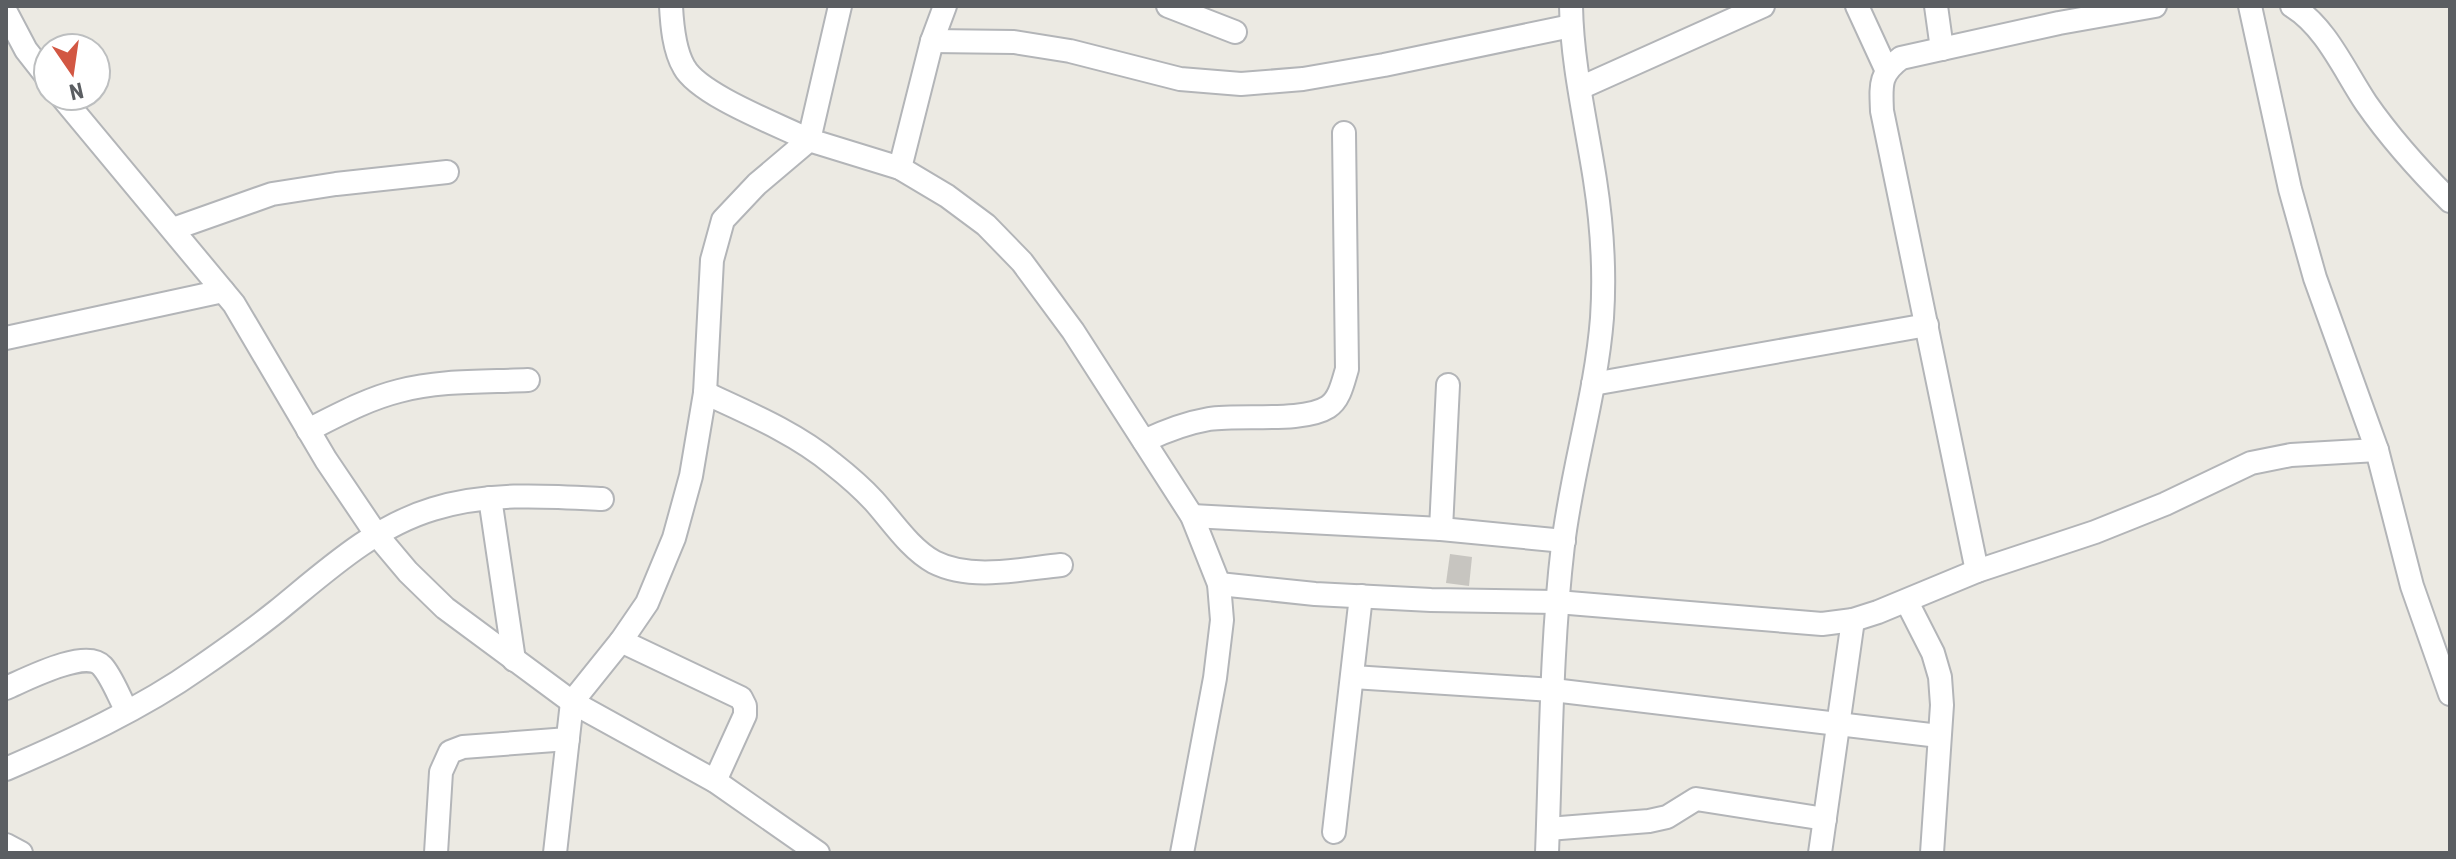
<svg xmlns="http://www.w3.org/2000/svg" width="2456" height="859" font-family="'Roboto Condensed',sans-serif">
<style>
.building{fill:#c7c5c0}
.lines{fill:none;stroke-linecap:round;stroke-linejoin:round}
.minor-casing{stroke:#b3b5b8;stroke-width:26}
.minor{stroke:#fff;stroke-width:22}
</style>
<rect width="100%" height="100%" fill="#eceae3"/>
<polygon class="building" points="1450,554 1472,557 1469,586 1446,583"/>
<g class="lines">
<g class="minor-casing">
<g id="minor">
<polyline points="840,6 809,140 900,168 947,196 986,225 1022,262 1073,331 1192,516 1219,584 1222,620 1215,678 1182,853"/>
<polyline points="1168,6 1235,32"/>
<polyline points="1857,6 1886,69"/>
<polyline points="1936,6 1942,49"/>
<polyline points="2250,6 2290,189 2315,278 2377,450 2412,586 2450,694"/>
<path d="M2292 6C2326 27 2344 70 2366 103 2391 139 2419 170 2450 201"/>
<polyline points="6,12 26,50 48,78"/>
<polyline points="932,41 1014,42 1070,51 1180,79 1241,84 1303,79 1384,65 1571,26"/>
<polyline points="1580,88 1763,6"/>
<polyline points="61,96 234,304 326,460 376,534 408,572 445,608 572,702 715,781 818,853"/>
<polyline points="900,168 932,41 945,6"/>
<polyline points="173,229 272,194 336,184 447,172"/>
<polyline points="6,338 223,291"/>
<polyline points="1593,384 1927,325"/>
<path d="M705 393C748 413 796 433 833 464 847 475 862 488 874 501 892 521 910 549 934 562 971 581 1022 569 1061 565"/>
<path d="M308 430C338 415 367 399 399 391 440 380 485 382 528 380"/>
<path d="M1144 441C1165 431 1186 423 1209 419 1241 414 1303 423 1328 407 1340 399 1343 382 1347 369L1344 133"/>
<polyline points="490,498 514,660"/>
<polyline points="1192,516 1441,529 1564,541"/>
<polyline points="1441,529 1448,385"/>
<path d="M1977 571 1882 111C1881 85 1879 74 1901 58L2059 23 2155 6"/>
<polyline points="1219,584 1315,594 1431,600 1557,602 1822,624 1853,620 1878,612 1977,571 2095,532 2165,504 2251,463 2291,455 2377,450"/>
<polyline points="1907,602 1933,653 1940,677 1942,705 1932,853"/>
<polyline points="621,641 741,698 745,706 745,715 715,781"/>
<polyline points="1353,677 1553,690 1939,736"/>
<path d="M6 688C25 680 86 648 102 666 112 677 119 697 127 711"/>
<path d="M6 769C71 741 141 709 199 668 225 650 252 631 277 611 325 572 373 527 433 509 487 492 547 496 602 499"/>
<polyline points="1548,829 1649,821 1667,817 1696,799 1825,819"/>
<polyline points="1334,832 1361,596"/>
<polyline points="6,845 21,853"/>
<polyline points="436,853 441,772 450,752 463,747 568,739"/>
<path d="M555 853 572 702 621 641 647 603 674 538 691 476 705 393 712 260 723 220 757 184 809 140C779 125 699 95 684 67 674 50 672 25 671 6"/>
<path d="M1547 853C1551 750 1551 647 1563 545 1572 469 1596 395 1602 318 1605 273 1602 225 1595 180 1586 122 1572 64 1571 6"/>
<polyline points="1820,853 1853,620"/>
</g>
</g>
<use href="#minor" class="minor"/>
</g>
<rect width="2456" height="859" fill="none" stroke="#5b5e62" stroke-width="16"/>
<g transform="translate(72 72) rotate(167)"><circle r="38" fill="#ffffff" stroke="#bdbfc0" stroke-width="2"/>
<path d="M0-6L14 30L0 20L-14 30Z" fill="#d25743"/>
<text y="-12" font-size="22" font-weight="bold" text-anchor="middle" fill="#5b5e62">N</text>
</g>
</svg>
